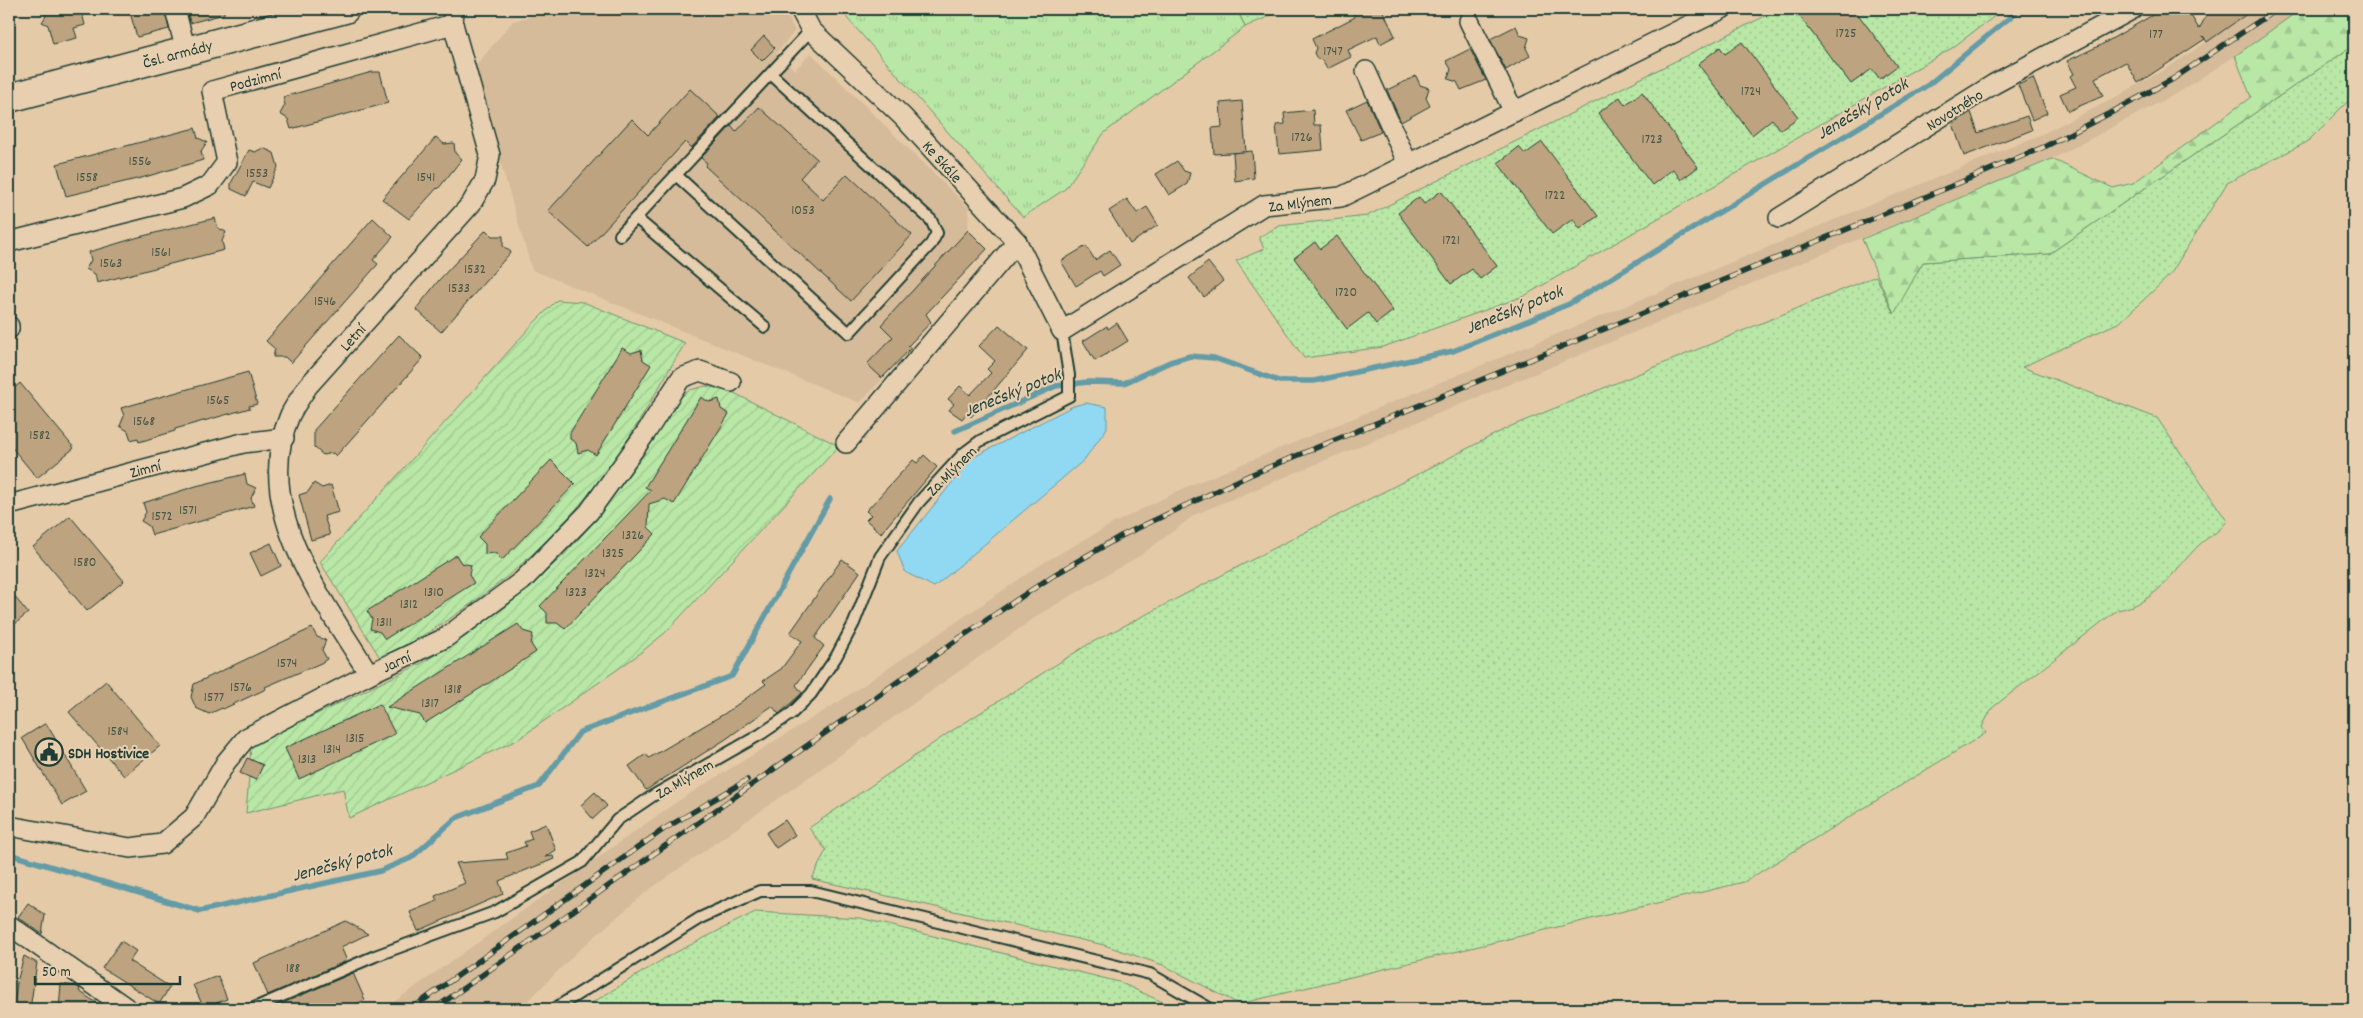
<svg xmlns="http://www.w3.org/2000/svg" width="2363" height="1018" font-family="Dekko,sans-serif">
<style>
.built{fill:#d5bb9a}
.grass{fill:url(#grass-dots);stroke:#6c926d}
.forest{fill:url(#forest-firs);stroke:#6c926d}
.park{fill:url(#park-tufts);stroke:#6c926d}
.garden{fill:url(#garden-furrows);stroke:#6c926d}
.water{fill:#91d9f2;stroke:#639ba6}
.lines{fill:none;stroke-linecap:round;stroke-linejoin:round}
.stream{stroke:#639ba6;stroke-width:5.5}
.building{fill:#bda37f;stroke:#1f3d34}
.lane-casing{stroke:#1f3d34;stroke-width:14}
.street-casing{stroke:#1f3d34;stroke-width:22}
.secondary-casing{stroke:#1f3d34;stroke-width:31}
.lane{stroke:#e7cfaf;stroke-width:10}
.street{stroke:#e7cfaf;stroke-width:19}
.secondary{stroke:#e7cfaf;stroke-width:28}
.rail-casing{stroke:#1f3d34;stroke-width:5.5}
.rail{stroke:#e7cfaf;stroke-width:4;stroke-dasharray:11;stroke-linecap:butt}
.labels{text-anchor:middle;stroke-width:4;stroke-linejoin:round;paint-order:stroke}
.number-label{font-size:14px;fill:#465647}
.street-label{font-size:16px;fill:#1f3d34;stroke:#e7cfaf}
.poi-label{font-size:16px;font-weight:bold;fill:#1f3d34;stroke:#e7cfaf;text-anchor:start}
.water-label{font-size:18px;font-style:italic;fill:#25453e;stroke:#e7cfaf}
</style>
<defs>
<pattern id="grass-dots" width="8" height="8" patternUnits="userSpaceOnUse" patternTransform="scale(1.25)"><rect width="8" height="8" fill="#b9e7a6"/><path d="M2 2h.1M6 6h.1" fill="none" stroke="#9fc790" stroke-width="1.8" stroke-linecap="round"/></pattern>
<pattern id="forest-firs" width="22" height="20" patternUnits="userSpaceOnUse" patternTransform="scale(1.25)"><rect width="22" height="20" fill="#b9e7a6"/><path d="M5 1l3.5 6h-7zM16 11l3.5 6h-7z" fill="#9fc790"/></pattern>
<pattern id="park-tufts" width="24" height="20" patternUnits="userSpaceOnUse" patternTransform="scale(1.25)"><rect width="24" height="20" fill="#b9e7a6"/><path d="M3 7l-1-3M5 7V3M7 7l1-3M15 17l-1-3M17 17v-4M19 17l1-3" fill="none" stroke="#9fc790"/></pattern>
<pattern id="garden-furrows" width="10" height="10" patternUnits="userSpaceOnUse" patternTransform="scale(1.25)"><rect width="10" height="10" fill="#b9e7a6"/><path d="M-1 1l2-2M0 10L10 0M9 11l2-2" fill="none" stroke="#9fc790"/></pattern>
</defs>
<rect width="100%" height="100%" fill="#e5caa8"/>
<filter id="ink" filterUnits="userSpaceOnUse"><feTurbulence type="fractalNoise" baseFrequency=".02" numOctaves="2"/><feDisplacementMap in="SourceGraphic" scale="10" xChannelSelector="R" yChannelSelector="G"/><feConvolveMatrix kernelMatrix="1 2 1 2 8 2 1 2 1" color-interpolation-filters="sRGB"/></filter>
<g filter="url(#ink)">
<g class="built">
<polygon points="560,9 784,9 795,31 776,53 795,70 811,53 969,208 968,230 987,249 926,314 928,316 908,345 911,348 860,403 532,270 473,69 513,21"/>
<polygon points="2256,9 2301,9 2241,52 2181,91 2052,159 1196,514 1141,555 1043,612 646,892 577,952 520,1009 384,1009 678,801 840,701 1043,563 1114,523 1184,488 2040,135 2109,101 2167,68"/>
</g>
<g class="grass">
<polygon points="1237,9 1285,9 1245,27"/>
<polygon points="1779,9 2004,9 1952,48 1524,296 1383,347 1304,358 1236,261 1264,249 1259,237 1279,226 1367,216"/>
<path d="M2354 45V95L2307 142 2227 183 2170 275 2120 322 2022 367 2157 418 2227 521C2218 534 2208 536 2198 546 2172 572 2156 604 2117 610L1992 708 1982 727 1986 733 1744 882 1239 1004 1163 965 1104 945 812 879 826 850 809 828 950 732 1087 645 1232 570 1509 427 1876 276 1893 313 1923 262 2049 254Z"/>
<polygon points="755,912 860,918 1119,982 1169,1005 1151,1009 582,1009 667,957"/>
</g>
<polygon class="forest" points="2301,9 2354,9 2354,45 2049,254 1923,262 1894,314 1862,239 2052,159 2113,188 2133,183 2251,97 2235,56"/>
<polygon class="park" points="843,9 1237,9 1245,27 1104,133 1065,189 1023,217 847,18"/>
<g class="garden">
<path d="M557 300 583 302 685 343C657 389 632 438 599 481 539 559 468 613 381 659L320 562 533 324Z"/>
<polygon points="706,386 730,391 839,446 666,632 635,657 517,740 349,818 343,789 246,813 249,777 256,780 263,765 250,759 251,746 420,664 465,637 516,598 564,555 599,516 644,454 678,399 690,390"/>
</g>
<polygon class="water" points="1086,403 1107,407 1107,428 1084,460 934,587 905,572 897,551 972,458 1073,406"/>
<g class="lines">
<g class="stream">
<polyline points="955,431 1056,386 1088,382 1124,383 1170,362 1190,356 1214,358 1279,381 1314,381 1453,351 1569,304 1928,85 2020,9"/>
<polyline points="9,854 200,911 380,871 411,858 456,818 539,786 580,732 732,676 830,499"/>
</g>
</g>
<g class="building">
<polygon points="44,9 81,9 85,25 74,28 77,38 53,44 48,25 42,22 46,16"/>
<polygon points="129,9 164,9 169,29 137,37"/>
<polygon points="187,9 224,9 224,14 190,23"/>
<polygon points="1351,9 1382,9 1395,36 1380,44 1377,36 1348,50 1351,57 1327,69 1322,60 1317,59 1314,53 1316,48 1312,39 1355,17"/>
<polygon points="1794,9 1854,9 1897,66 1880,79 1872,69 1851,84"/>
<polygon points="2163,9 2187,9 2199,29 2210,9 2254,9 2207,42 2203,36 2205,39 2138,83 2126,62 2095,78 2103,96 2068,111 2060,94 2076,87 2070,76 2074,74 2067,61 2101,45"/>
<polygon points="1516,26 1520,35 1529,38 1526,48 1530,56 1506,70 1490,39"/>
<polygon points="764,36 775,48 762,61 751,50"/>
<polygon points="1742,42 1798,117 1781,130 1772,119 1752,135 1698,64 1720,47 1725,54"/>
<polygon points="1470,49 1486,80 1461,90 1457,82 1448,79 1451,69 1446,61"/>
<polygon points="372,72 380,72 388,103 291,129 288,119 280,114 285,105 283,97"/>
<polygon points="1416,76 1420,85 1429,88 1426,98 1430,106 1401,122 1387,90"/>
<polygon points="2033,78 2047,113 2032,120 2018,85"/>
<polygon points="690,89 720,117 691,148 685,142 588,247 548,211 632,119 648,135"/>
<polygon points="1642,92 1698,167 1681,180 1673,169 1652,185 1598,113 1620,97 1625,105"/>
<polygon points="1367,100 1381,132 1361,140 1346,110"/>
<polygon points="1242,101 1246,152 1214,154 1212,128 1222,127 1220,103"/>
<polygon points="759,107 817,159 800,178 823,200 847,174 912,235 851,301 705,166 707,163 701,158 731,126 736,132"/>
<polygon points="1313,110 1314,125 1321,125 1323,150 1279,154 1276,125 1285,124 1284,113"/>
<polygon points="1971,112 1978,133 2027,116 2032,130 1964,156 1953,124"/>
<polygon points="195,128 198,138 207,142 201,151 203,160 145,177 66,196 57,164"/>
<polygon points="436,137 444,144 454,143 455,153 462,159 438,189 437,188 409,219 382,199"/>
<polygon points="1542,142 1598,216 1580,229 1573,219 1552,234 1498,163 1519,147 1525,154"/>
<polygon points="263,148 274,153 278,167 268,188 253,182 246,196 231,189 231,183 249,150 255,152"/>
<polygon points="1252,151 1254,178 1235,181 1233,153"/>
<polygon points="1177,161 1184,171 1190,173 1187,184 1169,195 1156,174"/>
<polygon points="1441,191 1497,266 1480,279 1472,269 1451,284 1398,213 1419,197 1424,204"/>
<polygon points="1127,199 1137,213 1147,207 1158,225 1130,244 1109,211"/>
<polygon points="215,218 218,228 226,232 222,241 224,250 97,283 95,274 86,269 91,260 89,252 139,237"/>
<polygon points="373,218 393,237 373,260 378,264 291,363 285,357 273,357 275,349 266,341"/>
<polygon points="486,230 492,236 503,236 503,246 511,252 441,332 416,309 439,280"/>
<polygon points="968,230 987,249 926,314 931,322 908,346 911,348 882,378 867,364 893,337 881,325"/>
<polygon points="1337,236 1393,311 1376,324 1368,313 1347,329 1294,258 1315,242 1320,249"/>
<polygon points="1086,246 1095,260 1110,250 1120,265 1103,276 1100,271 1076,286 1061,261"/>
<polygon points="1208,262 1223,281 1204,297 1189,278"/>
<polygon points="1117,323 1128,341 1095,361 1083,341 1107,326 1108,329"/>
<polygon points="999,325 1028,350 971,417 967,413 962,419 949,410 954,404 948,399 960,386 970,395 991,373 987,369 995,361 979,346"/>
<polygon points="399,335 423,358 336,456 333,453 323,455 314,447 314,430"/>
<polygon points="622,348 631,353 641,350 643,360 651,365 596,455 588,450 578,453 576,443 570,439 570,433"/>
<polygon points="248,372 257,404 249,406 250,408 175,429 175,431 139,442 138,438 131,440 128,431 120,426 124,416 121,408"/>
<polygon points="20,383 74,448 37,478 9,444 9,393"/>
<polygon points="701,397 709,402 719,399 721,409 729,414 674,504 665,499 649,504 648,527 655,534 565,629 557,623 547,623 547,613 540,606 651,490 645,487"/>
<polygon points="924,455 937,467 881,533 866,520 871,515 866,511 913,460 917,463"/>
<polygon points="551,460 575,484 502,560 495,553 485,554 485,544 478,537"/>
<polygon points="245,474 247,484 256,488 251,498 254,506 152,535 149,526 141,521 146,512 143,503 196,486"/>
<polygon points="314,483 322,488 331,485 339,512 324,516 330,535 311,540 299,495 308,492"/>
<polygon points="70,516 124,581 87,611 33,547"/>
<polygon points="271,543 281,566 261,576 250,553"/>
<polygon points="456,555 461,563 471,565 469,575 474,583 385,639 380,632 370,629 372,619 367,611"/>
<polygon points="842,559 860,572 815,638 824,646 796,685 802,693 779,714 772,706 726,739 646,790 629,766 646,754 649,758 724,714 766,684 763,681 781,669 802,641 790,633"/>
<polygon points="9,590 28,613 9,629"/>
<polygon points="518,624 523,631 533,634 531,644 536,652 492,681 425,723 420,715 387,707"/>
<polygon points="312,628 317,637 326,640 322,650 327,659 321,663 265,687 266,689 223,709 222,708 209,714 196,708 191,697 194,684"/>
<polygon points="106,681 160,746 124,776 69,712"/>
<polygon points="380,704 395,734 299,779 285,748"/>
<polygon points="46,723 86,791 62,805 22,738"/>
<polygon points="247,758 263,765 256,780 240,773"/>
<polygon points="595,792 607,806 593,819 581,805"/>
<polygon points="785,820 795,835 776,848 766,833"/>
<polygon points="546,824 556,850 545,857 553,856 554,859 499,881 503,894 418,931 410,912 437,901 435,896 465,883 456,863 508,859 506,853 526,846 524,842 532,839 529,831"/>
<polygon points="28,903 45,915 42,934 18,917"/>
<polygon points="346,921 368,934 341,947 347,961 268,995 254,963"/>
<polygon points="121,941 136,951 129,961 170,987 159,1004 102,968"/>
<polygon points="24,956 37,963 30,1009 14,1009 17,982"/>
<polygon points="353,973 365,1000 343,1009 274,1009 273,1007"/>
<polygon points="218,976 227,999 204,1008 193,985"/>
<polygon points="61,984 76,986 80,989 79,991 105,1009 59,1009"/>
</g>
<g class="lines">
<g class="lane-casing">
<g id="lane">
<polyline points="676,175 849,333 931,244 937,233 931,220 771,74"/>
<polyline points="636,218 765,327"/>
<polyline points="620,235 811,30"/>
<polyline points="252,1009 375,956 495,912 582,862 617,820 654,795 761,734 792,713 811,694 836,657 854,623 880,557 919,502 964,453 980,441 1069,396 1069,375 1062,331"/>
<polyline points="554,1009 700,918 760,891 811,891 1150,974 1211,1009"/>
</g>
</g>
<g class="street-casing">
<g id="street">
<polyline points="175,9 186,51"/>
<polyline points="800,9 811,30 903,117 1017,242 1062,331 1264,205 1341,197 1722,9"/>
<polyline points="1469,21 1514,112"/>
<polyline points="1366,71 1408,164"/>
<polyline points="1779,218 1994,84 2133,9"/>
<polyline points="9,242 183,198 210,185 227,162 212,91 453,24"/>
<polyline points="9,326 9,329"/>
<polyline points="846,443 1017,242"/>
<polyline points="9,505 243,443 284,438"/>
<path d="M369 674C323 599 250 507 290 415 295 405 302 395 308 386L471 204 485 180 490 155 453 24 454 9"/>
<polyline points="9,826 130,848 162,844 194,817 226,762 246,738 369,674 445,638 522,581 589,512 645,434 681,378 700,371 731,382"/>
<polyline points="9,925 128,1009"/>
</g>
</g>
<g class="secondary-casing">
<polyline id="secondary" points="9,98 345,9"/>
</g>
<use href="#lane" class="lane"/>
<use href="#street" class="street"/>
<use href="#secondary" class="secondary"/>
<g class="rail-casing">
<g id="rail">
<polyline points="411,1009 664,829 747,780"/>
<polyline points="434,1009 961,637 1054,575 1121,536 1250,475 1959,183 2046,146 2116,110 2173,79 2277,9"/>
</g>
</g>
<use href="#rail" class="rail"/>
</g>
</g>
<defs>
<g id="civic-ring" transform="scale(1.4375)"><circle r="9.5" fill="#e7cfaf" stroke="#1f3d34" stroke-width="1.5"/><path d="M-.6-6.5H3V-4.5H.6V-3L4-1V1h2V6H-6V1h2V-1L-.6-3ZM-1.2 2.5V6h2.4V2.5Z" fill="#1f3d34"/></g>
</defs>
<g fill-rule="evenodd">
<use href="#civic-ring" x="49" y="752"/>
</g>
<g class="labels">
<g class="number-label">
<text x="1846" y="37">1725</text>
<text x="2156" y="38">177</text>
<text x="1333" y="55">1747</text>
<text x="1751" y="95">1724</text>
<text x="1302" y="141">1726</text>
<text x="1652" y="143">1723</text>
<text x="140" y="165">1556</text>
<text x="257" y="177">1553</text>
<text x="87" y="181">1558</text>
<text x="426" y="181">1541</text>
<text x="1555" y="199">1722</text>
<text x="803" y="214">1053</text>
<text x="1451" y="244">1721</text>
<text x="161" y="256">1561</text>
<text x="111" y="267">1563</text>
<text x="475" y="273">1532</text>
<text x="459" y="292">1533</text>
<text x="1346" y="296">1720</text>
<text x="325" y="305">1546</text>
<text x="218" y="404">1565</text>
<text x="144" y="425">1568</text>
<text x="40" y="439">1582</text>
<text x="188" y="514">1571</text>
<text x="162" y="520">1572</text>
<text x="633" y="539">1326</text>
<text x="613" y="557">1325</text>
<text x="85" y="566">1580</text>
<text x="595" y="577">1324</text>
<text x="434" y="596">1310</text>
<text x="576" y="596">1323</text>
<text x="409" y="608">1312</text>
<text x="384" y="626">1311</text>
<text x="287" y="667">1574</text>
<text x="241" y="691">1576</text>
<text x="453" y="693">1318</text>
<text x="214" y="701">1577</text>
<text x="430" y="707">1317</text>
<text x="118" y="735">1584</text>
<text x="355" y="742">1315</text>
<text x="332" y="753">1314</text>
<text x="307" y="763">1313</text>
<text x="293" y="972">188</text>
</g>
<g class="street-label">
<text transform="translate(177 53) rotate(-15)" y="6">Čsl. armády</text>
<text transform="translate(255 79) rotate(-15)" y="6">Podzimní</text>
<text transform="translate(1954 109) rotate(-32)" y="6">Novotného</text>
<text transform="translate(943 161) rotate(48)" y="6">Ke Skále</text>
<text transform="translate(1300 202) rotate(-7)" y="6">Za Mlýnem</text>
<text transform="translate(352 337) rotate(-48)" y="6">Letní</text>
<text transform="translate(145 468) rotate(-15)" y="6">Zimní</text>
<text transform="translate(951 470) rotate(-45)" y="6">Za Mlýnem</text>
<text transform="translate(396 661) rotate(-25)" y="6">Jarní</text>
<text transform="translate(684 778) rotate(-30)" y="6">Za Mlýnem</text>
</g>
<g class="poi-label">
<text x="68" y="758">SDH Hostivice</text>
</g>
<g class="water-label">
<text transform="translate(1862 108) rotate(-31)" y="6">Jenečský potok</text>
<text transform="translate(1514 309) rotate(-22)" y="6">Jenečský potok</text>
<text transform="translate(1012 392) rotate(-22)" y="6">Jenečský potok</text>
<text transform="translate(342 862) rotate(-15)" y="6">Jenečský potok</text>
</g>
</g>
<rect width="2363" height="1018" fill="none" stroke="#e7cfaf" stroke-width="30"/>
<rect x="15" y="15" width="2333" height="988" fill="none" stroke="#1f3d34" stroke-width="2" filter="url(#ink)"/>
<path d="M35 976v8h145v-8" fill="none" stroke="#1f3d34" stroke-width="2.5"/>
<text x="42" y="976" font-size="15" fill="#1f3d34" stroke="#e7cfaf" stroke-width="4" paint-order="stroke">50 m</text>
</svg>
